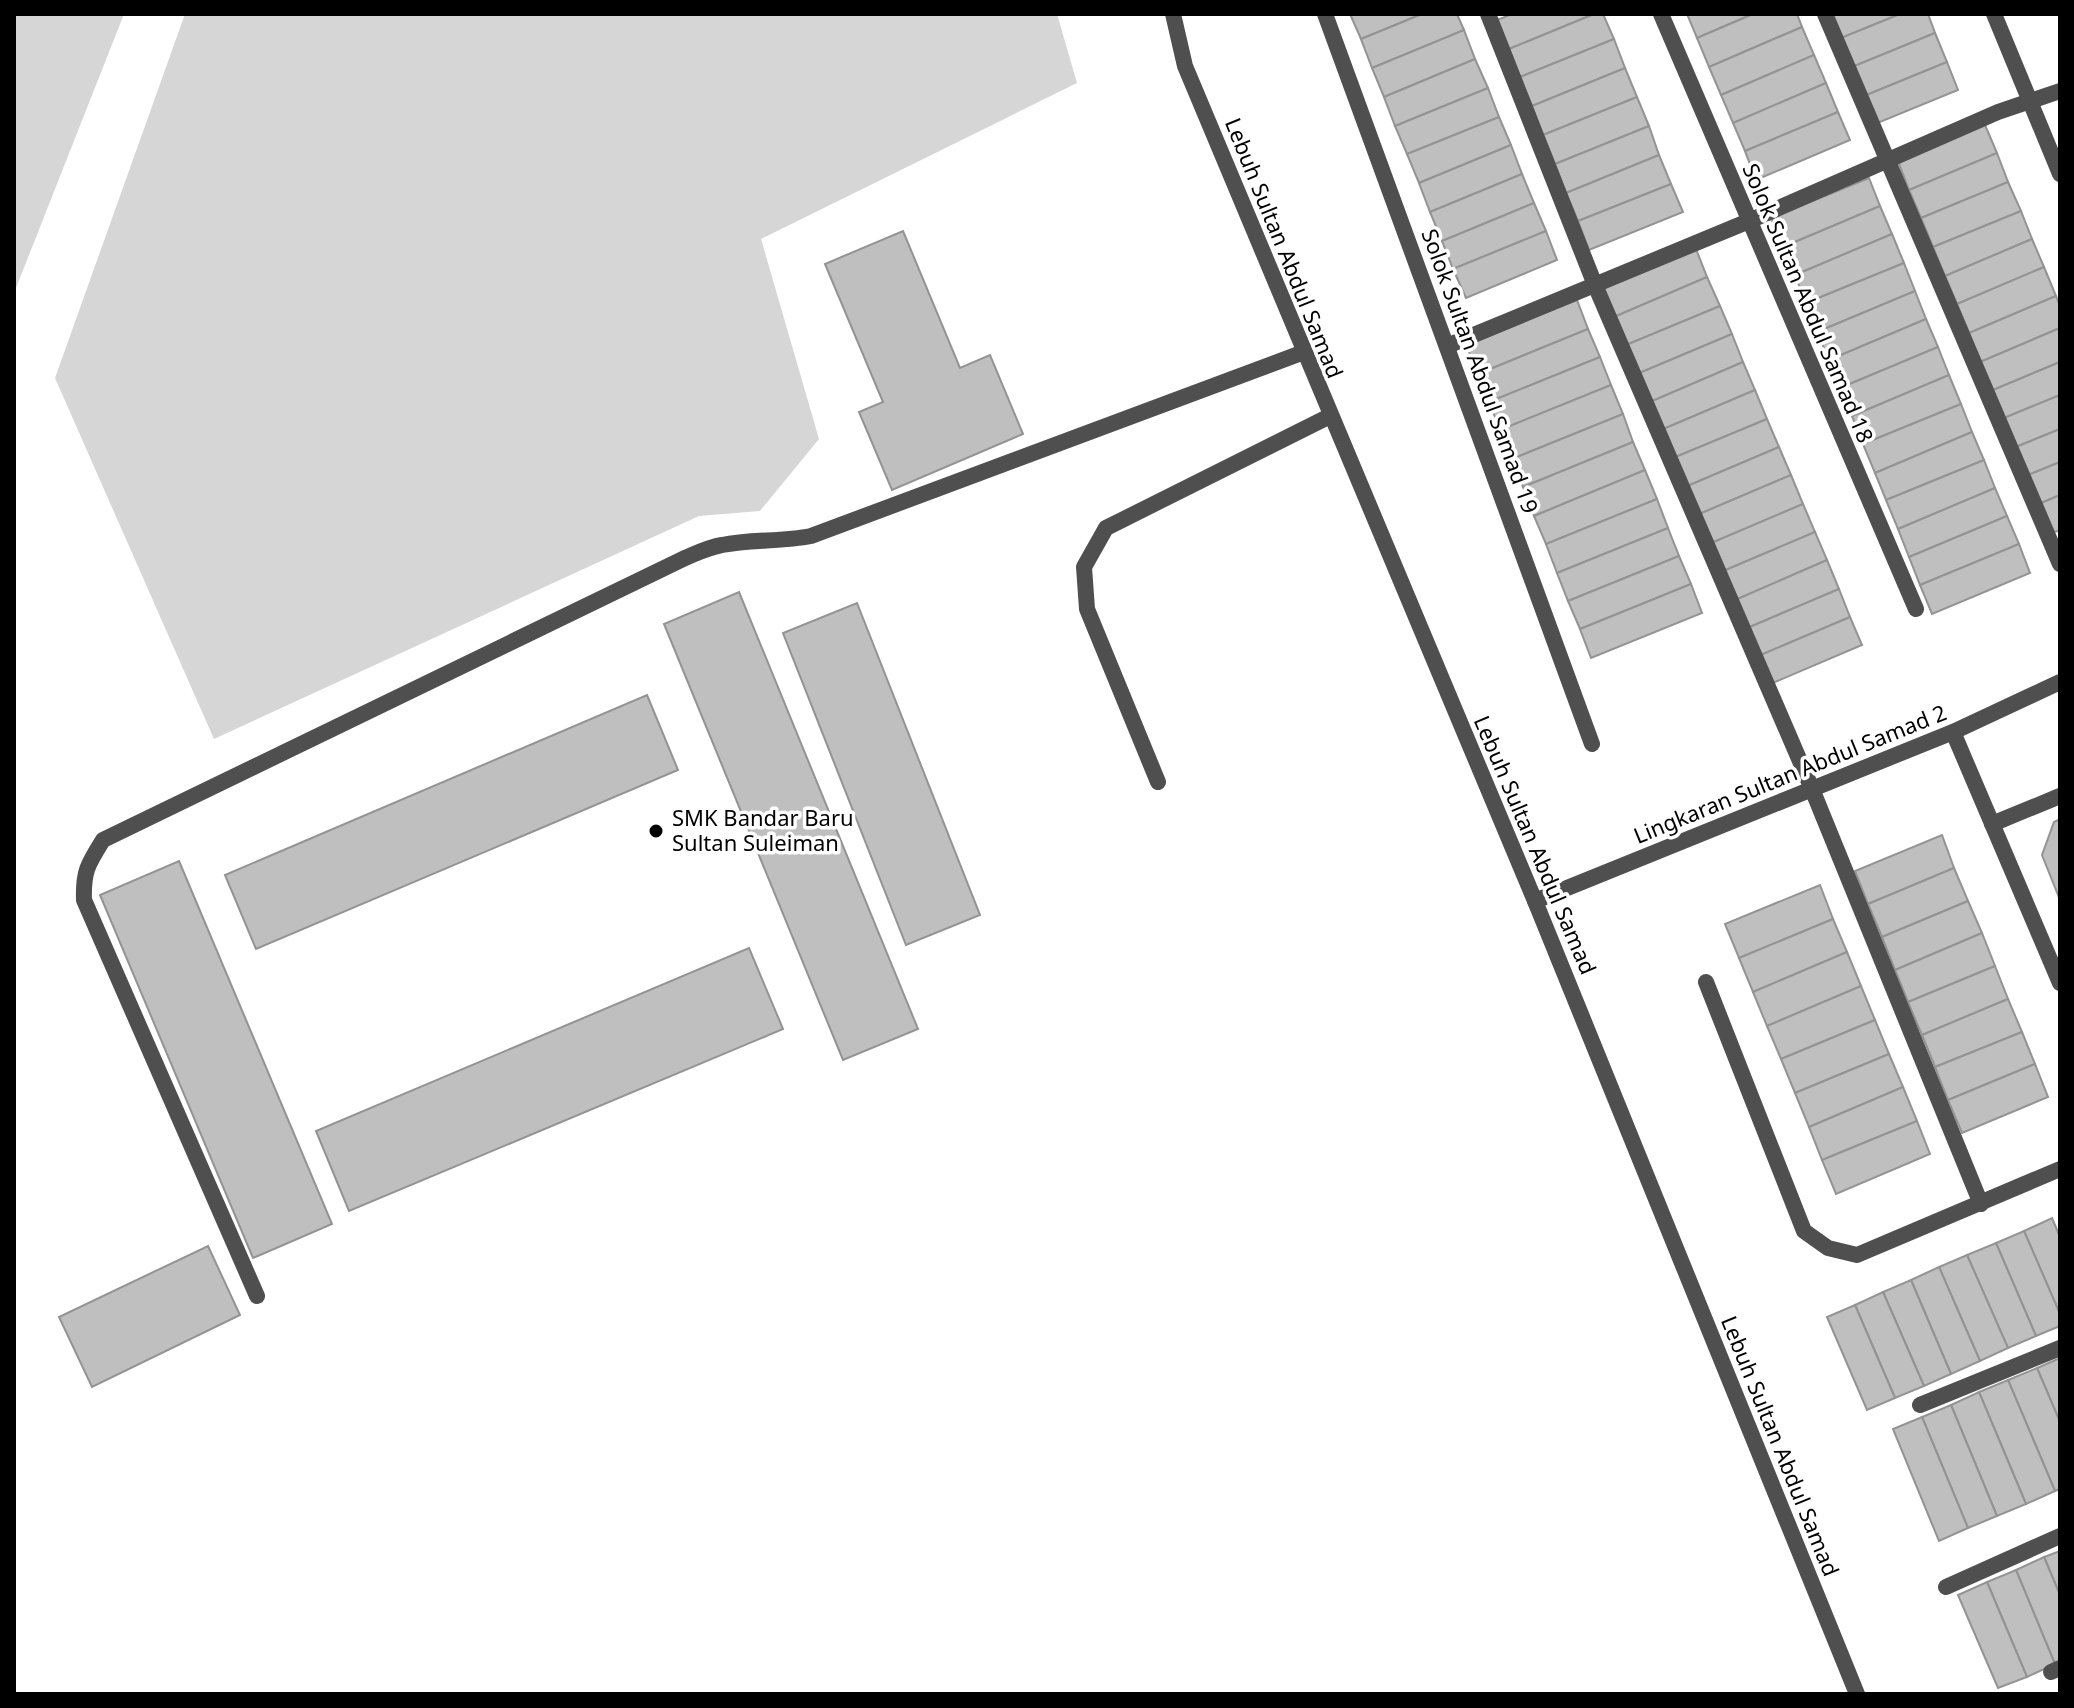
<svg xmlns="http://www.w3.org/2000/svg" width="2074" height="1708" font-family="'Noto Sans',sans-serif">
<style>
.green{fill:#d6d6d6}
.building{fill:#bfbfbf;stroke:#939393;stroke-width:2}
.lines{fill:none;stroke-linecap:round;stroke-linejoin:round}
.service{stroke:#4f4f4f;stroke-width:16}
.minor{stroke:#4f4f4f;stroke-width:16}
.tertiary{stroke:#4f4f4f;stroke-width:16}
.poi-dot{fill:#000;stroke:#fff;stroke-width:3}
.labels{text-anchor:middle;stroke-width:7;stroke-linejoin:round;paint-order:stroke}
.street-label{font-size:22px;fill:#000;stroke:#fff}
.poi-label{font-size:22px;fill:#000;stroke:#fff;text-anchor:start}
</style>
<rect width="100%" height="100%" fill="#fff"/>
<g class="green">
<polygon points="14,14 124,14 14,293"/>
<polygon points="185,14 1057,14 1077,83 761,239 819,439 760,511 699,516 214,739 55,378"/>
</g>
<g class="building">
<polygon points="1350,14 1422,14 1361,39"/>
<polygon points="1422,14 1457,14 1464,30 1372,68 1361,39"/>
<polygon points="1512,14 1594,14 1509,49 1497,20"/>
<polygon points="1594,14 1603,14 1614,39 1520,77 1509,49"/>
<polygon points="1687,14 1753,14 1697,38"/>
<polygon points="1753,14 1797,14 1802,27 1709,67 1697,38"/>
<polygon points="1832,14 1900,14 1841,38"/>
<polygon points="1900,14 1928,14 1935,33 1852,67 1841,38"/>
<polygon points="1802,27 1814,55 1721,95 1709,67"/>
<polygon points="1464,30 1475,59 1384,97 1372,68"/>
<polygon points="1935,33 1947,62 1864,96 1852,67"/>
<polygon points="1614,39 1625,68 1532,106 1520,77"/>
<polygon points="1814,55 1826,83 1733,123 1721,95"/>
<polygon points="1475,59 1488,88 1395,126 1384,97"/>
<polygon points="1947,62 1958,90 1875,124 1864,96"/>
<polygon points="1625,68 1637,97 1543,135 1532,106"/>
<polygon points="1826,83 1838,112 1745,151 1733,123"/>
<polygon points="1488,88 1499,117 1407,154 1395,126"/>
<polygon points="1637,97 1649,126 1555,164 1543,135"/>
<polygon points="1838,112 1850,140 1756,180 1745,151"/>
<polygon points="1499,117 1511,145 1419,183 1407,154"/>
<polygon points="1985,125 1997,153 1909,190 1898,161"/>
<polygon points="1649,126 1659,155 1566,193 1555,164"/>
<polygon points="1511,145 1522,174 1430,212 1419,183"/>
<polygon points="1997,153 2008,182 1921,218 1909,190"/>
<polygon points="1659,155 1671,184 1578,221 1566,193"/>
<polygon points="1522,174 1534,203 1442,241 1430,212"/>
<polygon points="1869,178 1880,206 1783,247 1771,218"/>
<polygon points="2008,182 2021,211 1933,247 1921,218"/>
<polygon points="1671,184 1683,212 1589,250 1578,221"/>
<polygon points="1534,203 1546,231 1453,269 1442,241"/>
<polygon points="1880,206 1892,234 1795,275 1783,247"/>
<polygon points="2021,211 2032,239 1945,276 1933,247"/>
<polygon points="903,231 960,368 990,355 1023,434 892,490 859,412 883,402 825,264"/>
<polygon points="1546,231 1557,260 1466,298 1453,269"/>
<polygon points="1892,234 1904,263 1806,303 1795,275"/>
<polygon points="2032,239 2044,267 1957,304 1945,276"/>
<polygon points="1696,249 1707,277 1614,317 1602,289"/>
<polygon points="1904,263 1915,291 1817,332 1806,303"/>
<polygon points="2044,267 2056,296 1969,333 1957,304"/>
<polygon points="1707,277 1720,306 1626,345 1614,317"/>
<polygon points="1915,291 1926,319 1829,360 1817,332"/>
<polygon points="2056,296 2060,306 2060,328 1980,362 1969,333"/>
<polygon points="1577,300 1588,329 1478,374 1466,345"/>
<polygon points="1720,306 1732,334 1637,374 1626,345"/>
<polygon points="1926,319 1938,347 1840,388 1829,360"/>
<polygon points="2060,328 2060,362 1993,390 1980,362"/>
<polygon points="1588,329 1600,357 1489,402 1478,374"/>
<polygon points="1732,334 1743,362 1650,402 1637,374"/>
<polygon points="1938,347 1949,375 1852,416 1840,388"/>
<polygon points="1600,357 1611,385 1500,430 1489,402"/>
<polygon points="1743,362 1755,390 1661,430 1650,402"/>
<polygon points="2060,362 2060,395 2004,418 1993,390"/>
<polygon points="1949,375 1961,404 1863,444 1852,416"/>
<polygon points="1611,385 1623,414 1512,459 1500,430"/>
<polygon points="1755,390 1767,419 1673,458 1661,430"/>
<polygon points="2060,395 2060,429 2016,447 2004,418"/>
<polygon points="1961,404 1972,432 1875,473 1863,444"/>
<polygon points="1623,414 1633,442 1523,487 1512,459"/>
<polygon points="1767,419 1779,447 1685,487 1673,458"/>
<polygon points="2060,429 2060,462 2028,475 2016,447"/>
<polygon points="1972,432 1984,460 1886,500 1875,473"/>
<polygon points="1633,442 1645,470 1534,516 1523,487"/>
<polygon points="1779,447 1791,475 1697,515 1685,487"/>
<polygon points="1984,460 1995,488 1898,529 1886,500"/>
<polygon points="2060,462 2060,495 2039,504 2028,475"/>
<polygon points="1645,470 1657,499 1546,544 1534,516"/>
<polygon points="1791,475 1803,504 1709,544 1697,515"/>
<polygon points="1995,488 2007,516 1909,557 1898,529"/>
<polygon points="2060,495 2060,530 2052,533 2039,504"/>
<polygon points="1657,499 1668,528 1557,573 1546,544"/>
<polygon points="1803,504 1815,532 1721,572 1709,544"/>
<polygon points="2007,516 2019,544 1920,585 1909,557"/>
<polygon points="1668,528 1679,556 1568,601 1557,573"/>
<polygon points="1815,532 1827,560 1733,601 1721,572"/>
<polygon points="2019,544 2030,573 1932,614 1920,585"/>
<polygon points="1679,556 1691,584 1580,629 1568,601"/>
<polygon points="1827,560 1839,589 1745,629 1733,601"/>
<polygon points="1691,584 1702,613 1591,658 1580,629"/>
<polygon points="1839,589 1850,617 1756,657 1745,629"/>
<polygon points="739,592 918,1029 843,1060 664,624"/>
<polygon points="857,603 980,915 906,945 783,633"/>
<polygon points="1850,617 1862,645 1768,685 1756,657"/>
<polygon points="647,695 678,770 256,949 225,875"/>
<polygon points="2060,819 2060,900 2042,855 2054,822"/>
<polygon points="1942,835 1954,868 1868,904 1855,871"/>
<polygon points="179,861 332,1224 253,1258 100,895"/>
<polygon points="1954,868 1968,901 1882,937 1868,904"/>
<polygon points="1820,885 1833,919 1739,958 1725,924"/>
<polygon points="1968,901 1982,933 1895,970 1882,937"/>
<polygon points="1833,919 1847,952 1753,992 1739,958"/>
<polygon points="1982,933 1995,966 1908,1002 1895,970"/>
<polygon points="749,948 783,1029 349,1211 316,1131"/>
<polygon points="1847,952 1861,986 1767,1026 1753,992"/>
<polygon points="1995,966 2008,999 1922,1035 1908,1002"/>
<polygon points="1861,986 1875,1020 1781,1059 1767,1026"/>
<polygon points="2008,999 2022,1032 1935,1067 1922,1035"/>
<polygon points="1875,1020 1889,1054 1795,1093 1781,1059"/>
<polygon points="2022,1032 2035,1064 1948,1100 1935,1067"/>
<polygon points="1889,1054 1903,1087 1809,1127 1795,1093"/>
<polygon points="2035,1064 2048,1097 1962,1133 1948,1100"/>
<polygon points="1903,1087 1917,1121 1822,1160 1809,1127"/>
<polygon points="1917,1121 1930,1154 1836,1194 1822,1160"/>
<polygon points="2052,1218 2060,1237 2060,1314 2024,1231"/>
<polygon points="2024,1231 2060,1314 2060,1326 2036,1336 1996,1243"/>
<polygon points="1996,1243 2036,1336 2008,1348 1967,1255"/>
<polygon points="208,1246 240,1315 92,1387 59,1317"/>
<polygon points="1967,1255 2008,1348 1980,1361 1939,1267"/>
<polygon points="1939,1267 1980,1361 1951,1374 1911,1280"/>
<polygon points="1911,1280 1951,1374 1924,1386 1883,1292"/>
<polygon points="1883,1292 1924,1386 1895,1398 1855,1305"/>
<polygon points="1855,1305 1895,1398 1867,1410 1827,1317"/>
<polygon points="2060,1358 2060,1422 2037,1368"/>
<polygon points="2037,1368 2060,1422 2060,1489 2055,1491 2008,1380"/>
<polygon points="2008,1380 2055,1491 2026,1504 1979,1392"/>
<polygon points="1979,1392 2026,1504 1997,1516 1951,1405"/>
<polygon points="1951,1405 1997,1516 1968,1528 1922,1417"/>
<polygon points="1922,1417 1968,1528 1939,1541 1893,1429"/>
<polygon points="2060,1551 2060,1595 2044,1557"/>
<polygon points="2044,1557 2060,1595 2060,1662 2055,1664 2016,1570"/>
<polygon points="2016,1570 2055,1664 2027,1677 1987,1582"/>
<polygon points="1987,1582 2027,1677 1998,1688 1958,1595"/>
</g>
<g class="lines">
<g class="service">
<polyline points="1488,14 1595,285 1812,789 1981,1204"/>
<polyline points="1825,14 2060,564"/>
<polyline points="1447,346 1749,221 1998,112 2060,91"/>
<polyline points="1158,782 1087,609 1084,567 1106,528 1330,416"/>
<path d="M257 1296 84 900C83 871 88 864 103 840L685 558C697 553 709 547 722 545 751 539 782 542 811 536L1304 352"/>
<polyline points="1920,1405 2060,1348"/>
<polyline points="2051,1672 2060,1668"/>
</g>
<g class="minor">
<polyline points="1325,14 1592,744"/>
<polyline points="1661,14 1916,609"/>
<polyline points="1994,14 2060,174"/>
<polyline points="1953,732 2060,983"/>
<polyline points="1992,824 2060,796"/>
<polyline points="1535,901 1953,732 2060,682"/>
<polyline points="1706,982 1804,1231 1828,1248 1857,1255 2060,1169"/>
<polyline points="1946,1587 2060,1536"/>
</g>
<polyline class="tertiary" points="1173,14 1185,66 1535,901 1857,1694"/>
</g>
<circle class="poi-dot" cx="656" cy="831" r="8"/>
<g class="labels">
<g class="street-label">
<text transform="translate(1284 248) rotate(68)" y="8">Lebuh Sultan Abdul Samad</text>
<text transform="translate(1808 303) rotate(67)" y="8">Solok Sultan Abdul Samad 18</text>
<text transform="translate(1480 371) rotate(70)" y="8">Solok Sultan Abdul Samad 19</text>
<text transform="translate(1790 774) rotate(-22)" y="8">Lingkaran Sultan Abdul Samad 2</text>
<text transform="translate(1535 845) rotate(67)" y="8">Lebuh Sultan Abdul Samad</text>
<text transform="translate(1780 1446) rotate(68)" y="8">Lebuh Sultan Abdul Samad</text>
</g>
<g class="poi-label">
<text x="672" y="826">SMK Bandar Baru<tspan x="672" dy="25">Sultan Suleiman</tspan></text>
</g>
</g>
<rect width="2074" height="1708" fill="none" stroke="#000000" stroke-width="32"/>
</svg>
